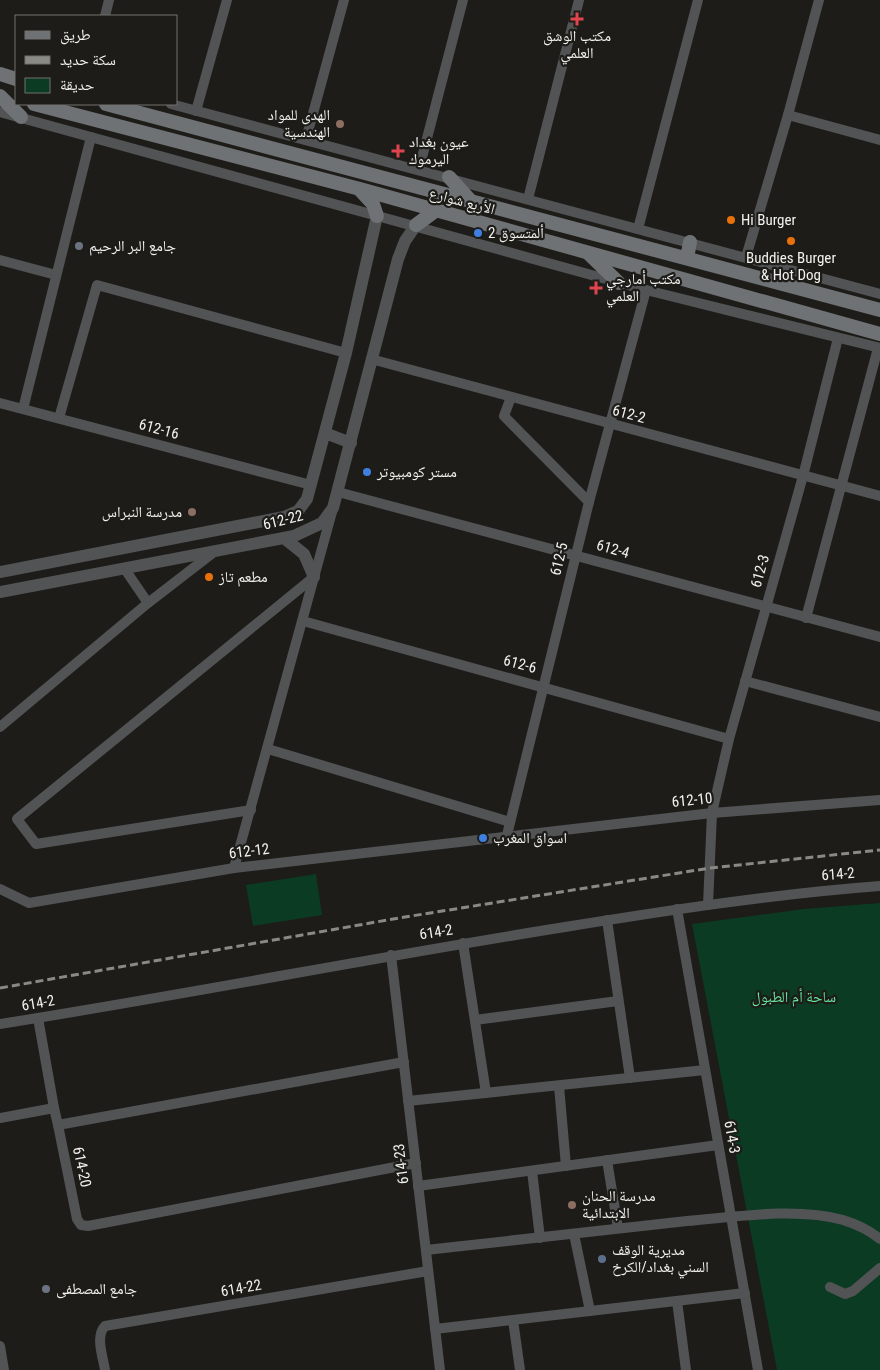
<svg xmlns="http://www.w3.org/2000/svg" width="880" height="1370" font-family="'Roboto Condensed','Noto Naskh Arabic',sans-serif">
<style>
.green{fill:#0b3b23}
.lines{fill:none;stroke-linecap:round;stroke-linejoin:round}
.minor{stroke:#515354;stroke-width:10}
.tertiary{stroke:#515354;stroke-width:12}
.secondary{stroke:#6e7274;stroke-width:14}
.rail{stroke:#898986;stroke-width:3;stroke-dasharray:8 4;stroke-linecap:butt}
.health-dot{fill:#e0444e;stroke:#1d1c18;stroke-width:2}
.education-dot{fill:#8d6e63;stroke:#1d1c18;stroke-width:2}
.food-dot{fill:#e8710a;stroke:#1d1c18;stroke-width:2}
.shop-dot{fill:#3f7fe0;stroke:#1d1c18;stroke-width:2}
.worship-dot{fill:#6b7280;stroke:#1d1c18;stroke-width:2}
.service-dot{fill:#5c6f8a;stroke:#1d1c18;stroke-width:2}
.labels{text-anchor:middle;stroke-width:4.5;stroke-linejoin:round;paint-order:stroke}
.poi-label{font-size:15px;fill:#f1f1ee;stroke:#1d1c18;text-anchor:start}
.street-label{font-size:15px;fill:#f1f1ee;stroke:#1d1c18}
.park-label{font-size:15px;fill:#66e79f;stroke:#1d1c18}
</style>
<rect width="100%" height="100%" fill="#1d1c18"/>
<g class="green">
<polygon points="316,874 322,915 253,926 246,885"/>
<polygon points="880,903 880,1370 777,1370 692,924 804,909"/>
</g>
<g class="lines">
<g class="minor">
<polyline points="105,16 109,0"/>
<polyline points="171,104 880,294"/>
<polyline points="196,111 227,0"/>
<polyline points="0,112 646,290 880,348"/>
<polyline points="788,115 880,140"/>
<polyline points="306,139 344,0"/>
<polyline points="419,169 463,0"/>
<polyline points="528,199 579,0"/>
<polyline points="638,229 698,0"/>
<polyline points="746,257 788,115 819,0"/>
<polyline points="0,260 56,275"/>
<polyline points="371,359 880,496"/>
<polyline points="511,397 504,416 589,502"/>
<polyline points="0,403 311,485"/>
<polyline points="23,409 91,137"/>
<polyline points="59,418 97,285 346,353"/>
<polyline points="338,492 880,637"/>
<polyline points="124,568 148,603"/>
<polyline points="806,618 878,348"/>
<polyline points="303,621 729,739"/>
<polyline points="745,681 880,717"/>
<polyline points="0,727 148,603 214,552"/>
<polyline points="268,749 510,822"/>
<polyline points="251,810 36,844 17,819 314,577"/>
<polyline points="507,835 589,502 646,290"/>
<polyline points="234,868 332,512"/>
<polyline points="0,889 29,903 234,868 712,813 880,800"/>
<polyline points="708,905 712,813 729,739 803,476 838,338"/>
<polyline points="677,909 758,1370"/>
<polyline points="607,920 630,1078"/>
<polyline points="463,943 486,1093"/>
<polyline points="391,955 440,1370"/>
<polyline points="38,1018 54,1108"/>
<polyline points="475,1020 618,1001"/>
<path d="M0 1024C189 994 376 957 565 927 670 910 774 894 880 886"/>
<polyline points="404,1062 58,1125 77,1219 81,1225 88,1226 416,1163"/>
<polyline points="559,1086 566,1166"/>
<polyline points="408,1101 705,1070"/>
<polyline points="0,1118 54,1108 58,1125"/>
<polyline points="607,1160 618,1228"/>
<polyline points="532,1171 540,1238"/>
<polyline points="418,1186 718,1145"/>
<polyline points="574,1234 590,1311"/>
<path d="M426 1250C513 1241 600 1230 687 1221 735 1217 796 1207 843 1220 856 1224 869 1230 880 1239"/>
<polyline points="830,1287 845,1294 853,1291 880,1268"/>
<polyline points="677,1301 686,1370"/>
<polyline points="513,1320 520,1370"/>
<polyline points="435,1329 745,1293"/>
<polyline points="0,1346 4,1370"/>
<path d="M105 1370C103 1357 95 1336 105 1326L428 1271"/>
</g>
<g class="tertiary">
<polyline points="325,433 351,443"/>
<polyline points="284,538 304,554 314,577"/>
<polyline points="0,572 284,517 298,511 307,499 346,353 377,216"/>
<polyline points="0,592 294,536 322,523 333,508 398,259 405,241 416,225"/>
</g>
<g class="secondary">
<polyline points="0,74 16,79"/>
<polyline points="0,96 21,117"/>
<polyline points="34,104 360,189 880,334"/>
<polyline points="106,104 880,310"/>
<polyline points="449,177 469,199"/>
<polyline points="360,190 373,204 377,216"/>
<polyline points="416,225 435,211"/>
<polyline points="589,254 619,283"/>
<polyline points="687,258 690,242"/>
</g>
<polyline class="rail" points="0,988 399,918 710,868 880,850"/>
</g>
<g class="health-dot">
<path d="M574.5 11.5h5v5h5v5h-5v5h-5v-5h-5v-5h5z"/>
<path d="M395.5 143.5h5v5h5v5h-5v5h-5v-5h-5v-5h5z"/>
<path d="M593.5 280.5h5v5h5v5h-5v5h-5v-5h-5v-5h5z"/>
</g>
<g class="education-dot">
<circle cx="340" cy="124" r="5"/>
<circle cx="192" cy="512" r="5"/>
<circle cx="572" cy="1205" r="5"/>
</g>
<g class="food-dot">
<circle cx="731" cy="220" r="5"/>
<circle cx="791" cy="241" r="5"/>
<circle cx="209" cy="577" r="5"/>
</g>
<g class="shop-dot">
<circle cx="478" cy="233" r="5"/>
<circle cx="367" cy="472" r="5"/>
<circle cx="483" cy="838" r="5"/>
</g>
<g class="worship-dot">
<circle cx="79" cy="246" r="5"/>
<circle cx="46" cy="1289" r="5"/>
</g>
<circle class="service-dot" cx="602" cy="1259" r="5"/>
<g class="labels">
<g class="poi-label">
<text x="577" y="41" text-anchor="middle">مكتب الوشق<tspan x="577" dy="17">العلمي</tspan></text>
<text x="330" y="120" text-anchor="end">الهدى للمواد<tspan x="330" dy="17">الهندسية</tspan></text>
<text x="409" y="147">عيون بغداد<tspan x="409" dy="17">اليرموك</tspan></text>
<text x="741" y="225">Hi Burger</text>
<text x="488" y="238">ألمتسوق 2</text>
<text x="89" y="251">جامع البر الرحيم</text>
<text x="791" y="263" text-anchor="middle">Buddies Burger<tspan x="791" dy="17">&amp; Hot Dog</tspan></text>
<text x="606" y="284">مكتب أمارجي<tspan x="606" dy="17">العلمي</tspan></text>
<text x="377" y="477">مستر كومبيوتر</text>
<text x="182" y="517" text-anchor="end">مدرسة النبراس</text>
<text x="219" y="582">مطعم تاز</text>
<text x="493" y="843">اسواق المغرب</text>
<text x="582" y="1201">مدرسة الحنان<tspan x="582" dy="17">الابتدائية</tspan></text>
<text x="612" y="1255">مديرية الوقف<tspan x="612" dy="17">السني بغداد/الكرخ</tspan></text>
<text x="56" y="1294">جامع المصطفى</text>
</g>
<g class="street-label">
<text transform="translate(462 201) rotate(15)" y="5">الأربع شوارع</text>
<text transform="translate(629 414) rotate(15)" y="5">612-2</text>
<text transform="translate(159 429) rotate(15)" y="5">612-16</text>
<text transform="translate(283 520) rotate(-14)" y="5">612-22</text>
<text transform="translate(613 549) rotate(16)" y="5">612-4</text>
<text transform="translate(559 559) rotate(-77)" y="5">612-5</text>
<text transform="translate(760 571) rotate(-74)" y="5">612-3</text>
<text transform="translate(520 664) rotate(15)" y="5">612-6</text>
<text transform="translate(692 800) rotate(-6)" y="5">612-10</text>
<text transform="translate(249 851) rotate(-7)" y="5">612-12</text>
<text transform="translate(838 874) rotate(-4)" y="5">614-2</text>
<text transform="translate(436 932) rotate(-9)" y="5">614-2</text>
<text transform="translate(38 1003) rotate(-10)" y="5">614-2</text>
<text transform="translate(732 1137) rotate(80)" y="5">614-3</text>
<text transform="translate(401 1164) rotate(-97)" y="5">614-23</text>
<text transform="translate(82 1167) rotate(78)" y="5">614-20</text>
<text transform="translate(241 1288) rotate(-10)" y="5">614-22</text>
</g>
<g class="park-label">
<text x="794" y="1002">ساحة أم الطبول</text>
</g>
</g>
<rect x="15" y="15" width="162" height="90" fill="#1d1c18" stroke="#72716e"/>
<rect x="25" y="31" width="25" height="8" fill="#6e7274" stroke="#72716e"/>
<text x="60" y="40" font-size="15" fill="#f1f1ee">طريق</text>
<rect x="25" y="56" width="25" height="8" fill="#898986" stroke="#72716e"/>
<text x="60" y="65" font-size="15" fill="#f1f1ee">سكة حديد</text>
<rect x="25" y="78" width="25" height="15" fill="#0b3b23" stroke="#72716e"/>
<text x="60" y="90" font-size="15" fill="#f1f1ee">حديقة</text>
</svg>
